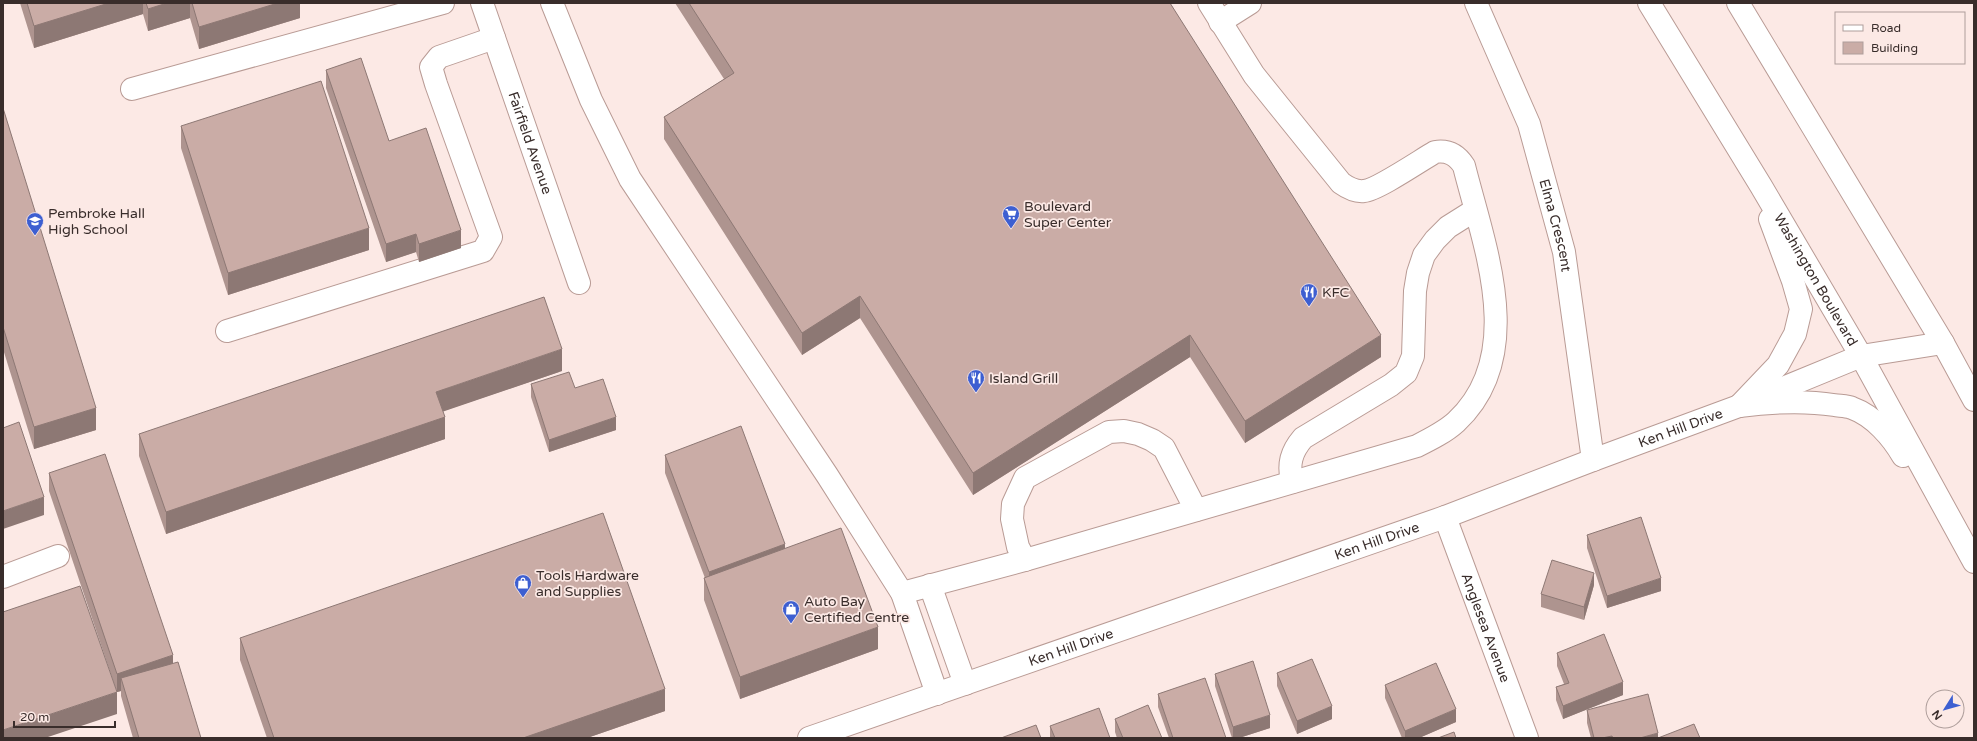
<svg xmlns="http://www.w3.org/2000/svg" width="1977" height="741" font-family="'Varela Round',sans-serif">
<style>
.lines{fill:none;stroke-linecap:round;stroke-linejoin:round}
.minor-casing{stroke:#b99b95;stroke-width:24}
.highway-casing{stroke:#b99b95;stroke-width:24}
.minor{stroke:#fff;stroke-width:22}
.highway{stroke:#fff;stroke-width:22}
.wall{fill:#ae948f}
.shaded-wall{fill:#8d7874}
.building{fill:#caaca6;stroke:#8d7874}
.labels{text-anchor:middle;stroke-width:3.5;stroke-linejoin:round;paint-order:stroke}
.street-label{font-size:14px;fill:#392d2b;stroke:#fce9e5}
.poi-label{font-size:14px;fill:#392d2b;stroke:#fce9e5;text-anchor:start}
</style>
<rect width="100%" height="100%" fill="#fce9e5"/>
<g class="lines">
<g class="minor-casing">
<g id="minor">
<path id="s1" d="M482 3 579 283"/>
<polyline points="552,3 591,100 630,179 827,475 902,593 937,694"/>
<path id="s2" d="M1476 3 1529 124 1564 252 1593 460"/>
<polyline points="1220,22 1250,3"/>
<polyline points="132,89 443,3"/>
<polyline points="227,331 483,251 491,237 436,84 431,67 439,57 494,38"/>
<path d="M1292 482C1288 464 1291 452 1303 438L1391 385 1406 373 1413 356 1415 291 1418 273 1424 255 1435 240 1448 227 1475 210"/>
<path id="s3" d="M1445 517 1527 738"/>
<polyline points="1025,560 1018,547 1012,519 1013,504 1025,478 1109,432 1124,431 1138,434 1152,440 1164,448 1196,510"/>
<polyline points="3,577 58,556"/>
<polyline points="930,585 965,684"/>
<path d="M902 593 1025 560 1417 446C1431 439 1445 432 1456 422 1528 355 1484 246 1464 166 1457 155 1448 150 1435 152 1421 160 1377 190 1364 191 1355 192 1348 188 1341 183L1254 75 1209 3"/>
<path id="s4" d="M809 738 1445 517 1593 460 1739 406 1861 356 1943 343"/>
</g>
</g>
<g class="highway-casing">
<g id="highway">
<path id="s5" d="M1649 3 1761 186 1861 356 1974 562"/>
<polyline points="1738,3 1943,343 1974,400"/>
<path d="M1739 406C1771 402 1802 400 1834 405 1840 406 1847 406 1852 408 1874 416 1892 437 1903 456"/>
<polyline points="1739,406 1778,365 1795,334 1801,309 1793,281 1770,219"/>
</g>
</g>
<use href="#minor" class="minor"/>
<use href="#highway" class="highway"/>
</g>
<g class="wall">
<polygon points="20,3 300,3 300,18 199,49 190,18 148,31 143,14 34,48"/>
<polygon points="675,3 1170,3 1381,357 1245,443 1190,357 973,495 860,318 802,355 664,139 664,117 724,79"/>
<polygon points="326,70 389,141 461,248 419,262 416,252 386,262 326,88"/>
<polygon points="3,108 96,430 34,449 3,349"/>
<polygon points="181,126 369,250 228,295 181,148"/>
<polygon points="562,371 443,411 445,439 166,534 139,456 139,434"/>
<polygon points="531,384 575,388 616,430 549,452 531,397"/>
<polygon points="665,455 785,548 878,649 740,699 704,600 704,578 705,578 665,473"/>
<polygon points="49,473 173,663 201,738 133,738 121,696 121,691 117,692 49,491"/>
<polygon points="1587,535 1661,591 1607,608 1587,548"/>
<polygon points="1594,585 1584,620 1541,607 1541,594"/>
<polygon points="240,638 665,711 587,738 267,738 240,660"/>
<polygon points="1557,653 1623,695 1563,719 1556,700 1556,687 1564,684 1557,666"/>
<polygon points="1277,673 1332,719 1297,734 1277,686"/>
<polygon points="1215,674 1270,728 1239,738 1232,738 1215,686"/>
<polygon points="1385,685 1456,722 1419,738 1402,738 1385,698"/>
<polygon points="1158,694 1226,738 1169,738 1158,707"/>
<polygon points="1587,710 1658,738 1700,738 1591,738 1587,723"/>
<polygon points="1115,719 1162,738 1117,738 1115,732"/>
<polygon points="1050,726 1110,738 1050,738"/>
</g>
<g class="shaded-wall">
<polygon points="109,3 143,3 143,14 34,48 34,26"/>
<polygon points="167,3 190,3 190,18 148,31 148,9"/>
<polygon points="278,3 300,3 300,18 199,49 199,27"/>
<polygon points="369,228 369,250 228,295 228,273"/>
<polygon points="461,230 461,248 419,262 419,244"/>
<polygon points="416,234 416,252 386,262 386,244"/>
<polygon points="860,296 860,318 802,355 802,333"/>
<polygon points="1190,335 1190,357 973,495 973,473"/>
<polygon points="1381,335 1381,357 1245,443 1245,421"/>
<polygon points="562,349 562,371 436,414 436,392"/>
<polygon points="96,408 96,430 34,449 34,427"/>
<polygon points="445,417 445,439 166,534 166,512"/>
<polygon points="616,417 616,430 549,452 549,440"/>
<polygon points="44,497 44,515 3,529 3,511"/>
<polygon points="785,544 785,562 709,590 709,572"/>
<polygon points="1594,573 1594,585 1584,620 1584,607"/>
<polygon points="1661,578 1661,591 1607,608 1607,596"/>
<polygon points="878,627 878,649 740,699 740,677"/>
<polygon points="173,655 173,673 121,678 121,691 117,692 117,674"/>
<polygon points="1623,682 1623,695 1563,719 1563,706"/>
<polygon points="665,689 665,711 587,738 523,738"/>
<polygon points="117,692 117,714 45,738 3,738 3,730"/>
<polygon points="1332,706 1332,719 1297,734 1297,721"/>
<polygon points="1456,709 1456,722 1419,738 1405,738 1405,731"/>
<polygon points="1270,715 1270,728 1239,738 1233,738 1233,727"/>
<polygon points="1658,733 1658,738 1640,738"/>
<polygon points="1612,736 1612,738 1602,738"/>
</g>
<g class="building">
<polygon points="27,3 109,3 34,26"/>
<polygon points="146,3 167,3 148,9"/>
<polygon points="192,3 278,3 199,27"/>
<polygon points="689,3 1170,3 1381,335 1245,421 1190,335 973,473 860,296 802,333 664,117 734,73"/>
<polygon points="361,58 389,141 426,128 461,230 419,244 416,234 386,244 326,70"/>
<polygon points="321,81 369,228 228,273 181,126"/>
<polygon points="3,108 96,408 34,427 3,327"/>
<polygon points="544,297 562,349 436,392 445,417 166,512 139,434"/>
<polygon points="569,372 575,388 603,379 616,417 549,440 531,384"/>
<polygon points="19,422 44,497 3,511 3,428"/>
<polygon points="741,426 785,544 709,572 665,455"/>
<polygon points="105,454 173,655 117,674 49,473"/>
<polygon points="603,513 665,689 523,738 274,738 240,638"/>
<polygon points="1641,517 1661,578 1607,596 1587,535"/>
<polygon points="841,528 878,627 740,677 704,578"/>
<polygon points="1552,560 1594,573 1584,607 1541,594"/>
<polygon points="80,586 117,692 3,730 3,612"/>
<polygon points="1604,634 1623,682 1563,706 1556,687 1569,683 1557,653"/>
<polygon points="1312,659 1332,706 1297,721 1277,673"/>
<polygon points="1253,661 1270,715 1233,727 1215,674"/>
<polygon points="178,662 201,738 139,738 121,678"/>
<polygon points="1436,663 1456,709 1405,731 1385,685"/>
<polygon points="1205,678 1226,738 1173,738 1158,694"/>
<polygon points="1648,694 1658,733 1640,738 1613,738 1612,736 1602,738 1594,738 1587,710"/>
<polygon points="1148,705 1162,738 1123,738 1115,719"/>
<polygon points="1099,708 1110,738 1055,738 1050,726"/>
<polygon points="1694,724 1700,738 1658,738"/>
<polygon points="1036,725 1041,738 1001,738"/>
<polygon points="1454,732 1456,738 1438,738"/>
</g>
<defs>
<g id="supermarket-pin" transform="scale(0.9)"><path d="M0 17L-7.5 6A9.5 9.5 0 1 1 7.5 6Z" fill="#3d5fd1" stroke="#fce9e5"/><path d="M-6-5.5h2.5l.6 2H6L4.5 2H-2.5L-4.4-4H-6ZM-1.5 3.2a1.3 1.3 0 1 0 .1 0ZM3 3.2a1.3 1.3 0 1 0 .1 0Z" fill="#fff"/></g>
<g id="school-pin" transform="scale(0.9)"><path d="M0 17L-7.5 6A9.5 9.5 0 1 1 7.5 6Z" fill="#3d5fd1" stroke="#fce9e5"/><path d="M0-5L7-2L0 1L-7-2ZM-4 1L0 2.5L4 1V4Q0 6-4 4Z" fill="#fff"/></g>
<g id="restaurant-pin" transform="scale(0.9)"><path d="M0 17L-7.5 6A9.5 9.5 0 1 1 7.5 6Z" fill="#3d5fd1" stroke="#fce9e5"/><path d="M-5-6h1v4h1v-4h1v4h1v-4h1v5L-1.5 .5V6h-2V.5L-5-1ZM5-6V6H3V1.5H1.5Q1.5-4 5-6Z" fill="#fff"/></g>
<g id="shop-pin" transform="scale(0.9)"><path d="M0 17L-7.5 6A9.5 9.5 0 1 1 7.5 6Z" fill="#3d5fd1" stroke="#fce9e5"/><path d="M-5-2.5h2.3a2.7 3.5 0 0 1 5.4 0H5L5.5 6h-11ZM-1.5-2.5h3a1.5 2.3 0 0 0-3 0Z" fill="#fff"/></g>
</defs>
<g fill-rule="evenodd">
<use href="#supermarket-pin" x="1011" y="214"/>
<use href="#school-pin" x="35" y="221"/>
<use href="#restaurant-pin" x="1309" y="292"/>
<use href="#restaurant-pin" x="976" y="378"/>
<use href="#shop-pin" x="523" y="583"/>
<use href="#shop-pin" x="791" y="609"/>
</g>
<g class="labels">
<g class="street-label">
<text dy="5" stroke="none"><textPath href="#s1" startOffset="148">Fairfield Avenue</textPath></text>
<text dy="5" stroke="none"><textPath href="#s2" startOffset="237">Elma Crescent</textPath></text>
<text dy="5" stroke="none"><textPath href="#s5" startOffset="323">Washington Boulevard</textPath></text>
<text dy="5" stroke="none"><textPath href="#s4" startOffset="925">Ken Hill Drive</textPath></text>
<text dy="5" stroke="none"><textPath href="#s4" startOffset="601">Ken Hill Drive</textPath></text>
<text dy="5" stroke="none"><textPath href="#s3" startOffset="118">Anglesea Avenue</textPath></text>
<text dy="5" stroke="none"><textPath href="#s4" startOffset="277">Ken Hill Drive</textPath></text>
</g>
<g class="poi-label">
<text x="1024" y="211">Boulevard<tspan x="1024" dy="16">Super Center</tspan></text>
<text x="48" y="218">Pembroke Hall<tspan x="48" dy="16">High School</tspan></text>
<text x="1322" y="297">KFC</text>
<text x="989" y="383">Island Grill</text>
<text x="536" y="580">Tools Hardware<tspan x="536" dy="16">and Supplies</tspan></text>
<text x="804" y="606">Auto Bay<tspan x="804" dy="16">Certified Centre</tspan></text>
</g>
</g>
<rect width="1977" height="741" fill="none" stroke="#392d2b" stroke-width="8"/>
<rect x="1835" y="12" width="130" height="52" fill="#fce9e5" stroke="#ae9e9b"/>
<rect x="1843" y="25" width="20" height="6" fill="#ffffff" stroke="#ae9e9b"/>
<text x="1871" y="32" font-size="12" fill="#392d2b">Road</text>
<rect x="1843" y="42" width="20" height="12" fill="#caaca6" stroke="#ae9e9b"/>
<text x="1871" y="52" font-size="12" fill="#392d2b">Building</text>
<g transform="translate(1945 709) rotate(233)"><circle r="19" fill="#fce9e5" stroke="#ae9e9b"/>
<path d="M0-3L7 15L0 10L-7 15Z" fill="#3d5fd1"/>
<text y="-6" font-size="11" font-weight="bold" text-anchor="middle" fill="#392d2b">N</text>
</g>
<path d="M14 721v6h101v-6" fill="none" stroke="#392d2b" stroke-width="2"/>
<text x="20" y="721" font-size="12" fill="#392d2b" stroke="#fce9e5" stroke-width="3" paint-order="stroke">20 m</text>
</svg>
